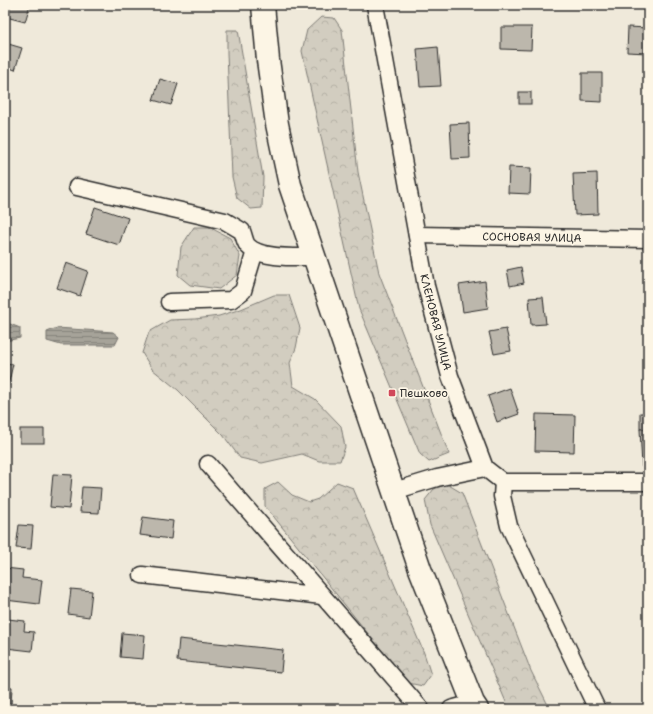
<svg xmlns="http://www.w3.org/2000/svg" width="653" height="714" font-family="'Shantell Sans',sans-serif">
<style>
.forest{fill:url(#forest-crowns);stroke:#7e7c76}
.water{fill:url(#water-rules);stroke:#75736d}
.building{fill:#bcb7ac;stroke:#2b2b2b}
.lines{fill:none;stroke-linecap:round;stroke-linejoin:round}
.minor-casing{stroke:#2b2b2b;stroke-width:19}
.highway-casing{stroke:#2b2b2b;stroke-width:25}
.minor{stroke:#fcf5e5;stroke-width:16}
.highway{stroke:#fcf5e5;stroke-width:22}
.poi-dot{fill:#d1495b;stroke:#fcf5e5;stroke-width:1.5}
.labels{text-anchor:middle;stroke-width:3.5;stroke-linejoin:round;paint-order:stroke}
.street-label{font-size:11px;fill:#2b2b2b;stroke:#fcf5e5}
.poi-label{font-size:11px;fill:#2b2b2b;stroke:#fcf5e5;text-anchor:start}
</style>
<defs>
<pattern id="forest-crowns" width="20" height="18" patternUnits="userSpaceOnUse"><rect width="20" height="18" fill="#d2cdc0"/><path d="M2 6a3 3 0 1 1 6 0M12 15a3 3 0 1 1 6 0" fill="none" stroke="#b4b0a5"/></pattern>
<pattern id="water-rules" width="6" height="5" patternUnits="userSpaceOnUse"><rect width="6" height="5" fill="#a6a399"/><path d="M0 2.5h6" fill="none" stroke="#87857d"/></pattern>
</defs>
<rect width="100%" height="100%" fill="#efe9da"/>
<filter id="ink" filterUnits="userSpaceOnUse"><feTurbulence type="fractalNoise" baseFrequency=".025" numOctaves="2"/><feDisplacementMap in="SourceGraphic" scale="8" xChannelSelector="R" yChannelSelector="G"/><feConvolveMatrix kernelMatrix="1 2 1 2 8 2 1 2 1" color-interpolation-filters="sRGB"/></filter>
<g filter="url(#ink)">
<g class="forest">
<polygon points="321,17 334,18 342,30 358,172 379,273 449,454 429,462 420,454 359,309 302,51 307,30"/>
<polygon points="227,30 238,30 263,177 262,208 251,209 237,198 232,177 227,53"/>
<polygon points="194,227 209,227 230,238 240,256 237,275 219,289 190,285 178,275 181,247"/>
<polygon points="274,295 289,295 300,328 296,348 290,363 293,386 315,399 341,426 345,447 340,461 319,461 302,454 262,463 240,458 223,435 178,390 152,369 142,353 149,332 170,320 195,319 219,316 241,309"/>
<polygon points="278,482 292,495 309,502 318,499 337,482 353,488 424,653 431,675 423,686 408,683 265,506 265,489"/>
<polygon points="447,484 462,493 531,671 550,709 509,709 430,525 425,500 434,489"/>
</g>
<g class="water">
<polygon points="5,322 20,328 20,338 5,341"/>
<polygon points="57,328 113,332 119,337 115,345 61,345 47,341 47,332"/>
</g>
<g class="building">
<polygon points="9,5 30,5 25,22 6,17"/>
<polygon points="501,27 532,27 531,50 501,49"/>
<polygon points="628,27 648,28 647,53 627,52"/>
<polygon points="5,43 22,48 15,70 5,66"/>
<polygon points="438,47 441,86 420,87 417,49"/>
<polygon points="582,73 602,73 602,102 582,101"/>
<polygon points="160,79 178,84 171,105 153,100"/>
<rect x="519" y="92" width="12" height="12"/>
<polygon points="469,123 470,158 452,159 450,124"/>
<polygon points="509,167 531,168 530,194 508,193"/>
<polygon points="597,173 598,214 575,215 573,174"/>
<polygon points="95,207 128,218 119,245 86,234"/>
<polygon points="66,263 88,271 80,296 57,288"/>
<polygon points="521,267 524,283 510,286 507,270"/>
<polygon points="485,281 488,308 463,312 459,285"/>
<polygon points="543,297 546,324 531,325 529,298"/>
<polygon points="506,329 511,351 494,354 489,332"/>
<polygon points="5,363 13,364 8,386 5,385"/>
<polygon points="510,388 519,414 497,422 488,396"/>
<rect x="640" y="413" width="8" height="16"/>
<polygon points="536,414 575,415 574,452 535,451"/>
<rect x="20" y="429" width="24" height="14"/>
<polygon points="640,429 648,429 648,467 642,467"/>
<polygon points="53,474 72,475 69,509 50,507"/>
<polygon points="82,487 101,488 99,513 80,512"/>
<polygon points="143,517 173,521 171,539 140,535"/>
<polygon points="19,525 33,526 31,549 16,548"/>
<polygon points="5,568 23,570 22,578 42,580 39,604 5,600"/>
<polygon points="71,589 92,591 89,617 68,614"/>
<polygon points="8,619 25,621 24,631 34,632 32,651 6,648 5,631 7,631"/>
<polygon points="122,633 145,635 143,659 120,657"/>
<polygon points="179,639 283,650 281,672 177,661"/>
<polygon points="5,686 12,687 11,705 5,705"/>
</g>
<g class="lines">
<g class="minor-casing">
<g id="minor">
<polyline points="375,5 426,286 450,376 485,468 503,482 648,482"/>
<path d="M77 187 225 221 242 231C244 236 245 243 248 246 260 259 297 257 314 257"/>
<polyline points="417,235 648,239"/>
<polyline points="169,302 231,300 243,291 255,251"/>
<polyline points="208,464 421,709"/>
<polyline points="503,482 502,496 509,526 597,709"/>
<polyline points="394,491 437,478 485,468"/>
<polyline points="142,575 322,596"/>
<polyline points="451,709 473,703"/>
</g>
</g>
<g class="highway-casing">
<polyline id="highway" points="263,5 268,60 277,124 290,185 420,569 473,703 477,709"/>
</g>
<use href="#minor" class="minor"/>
<use href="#highway" class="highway"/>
</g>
</g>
<rect class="poi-dot" x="388" y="389" width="8" height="8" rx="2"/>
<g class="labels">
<g class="street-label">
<text transform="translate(532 237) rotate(1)" y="4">СОСНОВАЯ УЛИЦА</text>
<text transform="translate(436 322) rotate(76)" y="4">КЛЕНОВАЯ УЛИЦА</text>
</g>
<g class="poi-label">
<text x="400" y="397">Пешково</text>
</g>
</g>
<rect width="653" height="714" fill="none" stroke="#fcf5e5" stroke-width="20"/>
<rect x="10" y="10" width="633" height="694" fill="none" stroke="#2b2b2b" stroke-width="1.5" filter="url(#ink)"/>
</svg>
